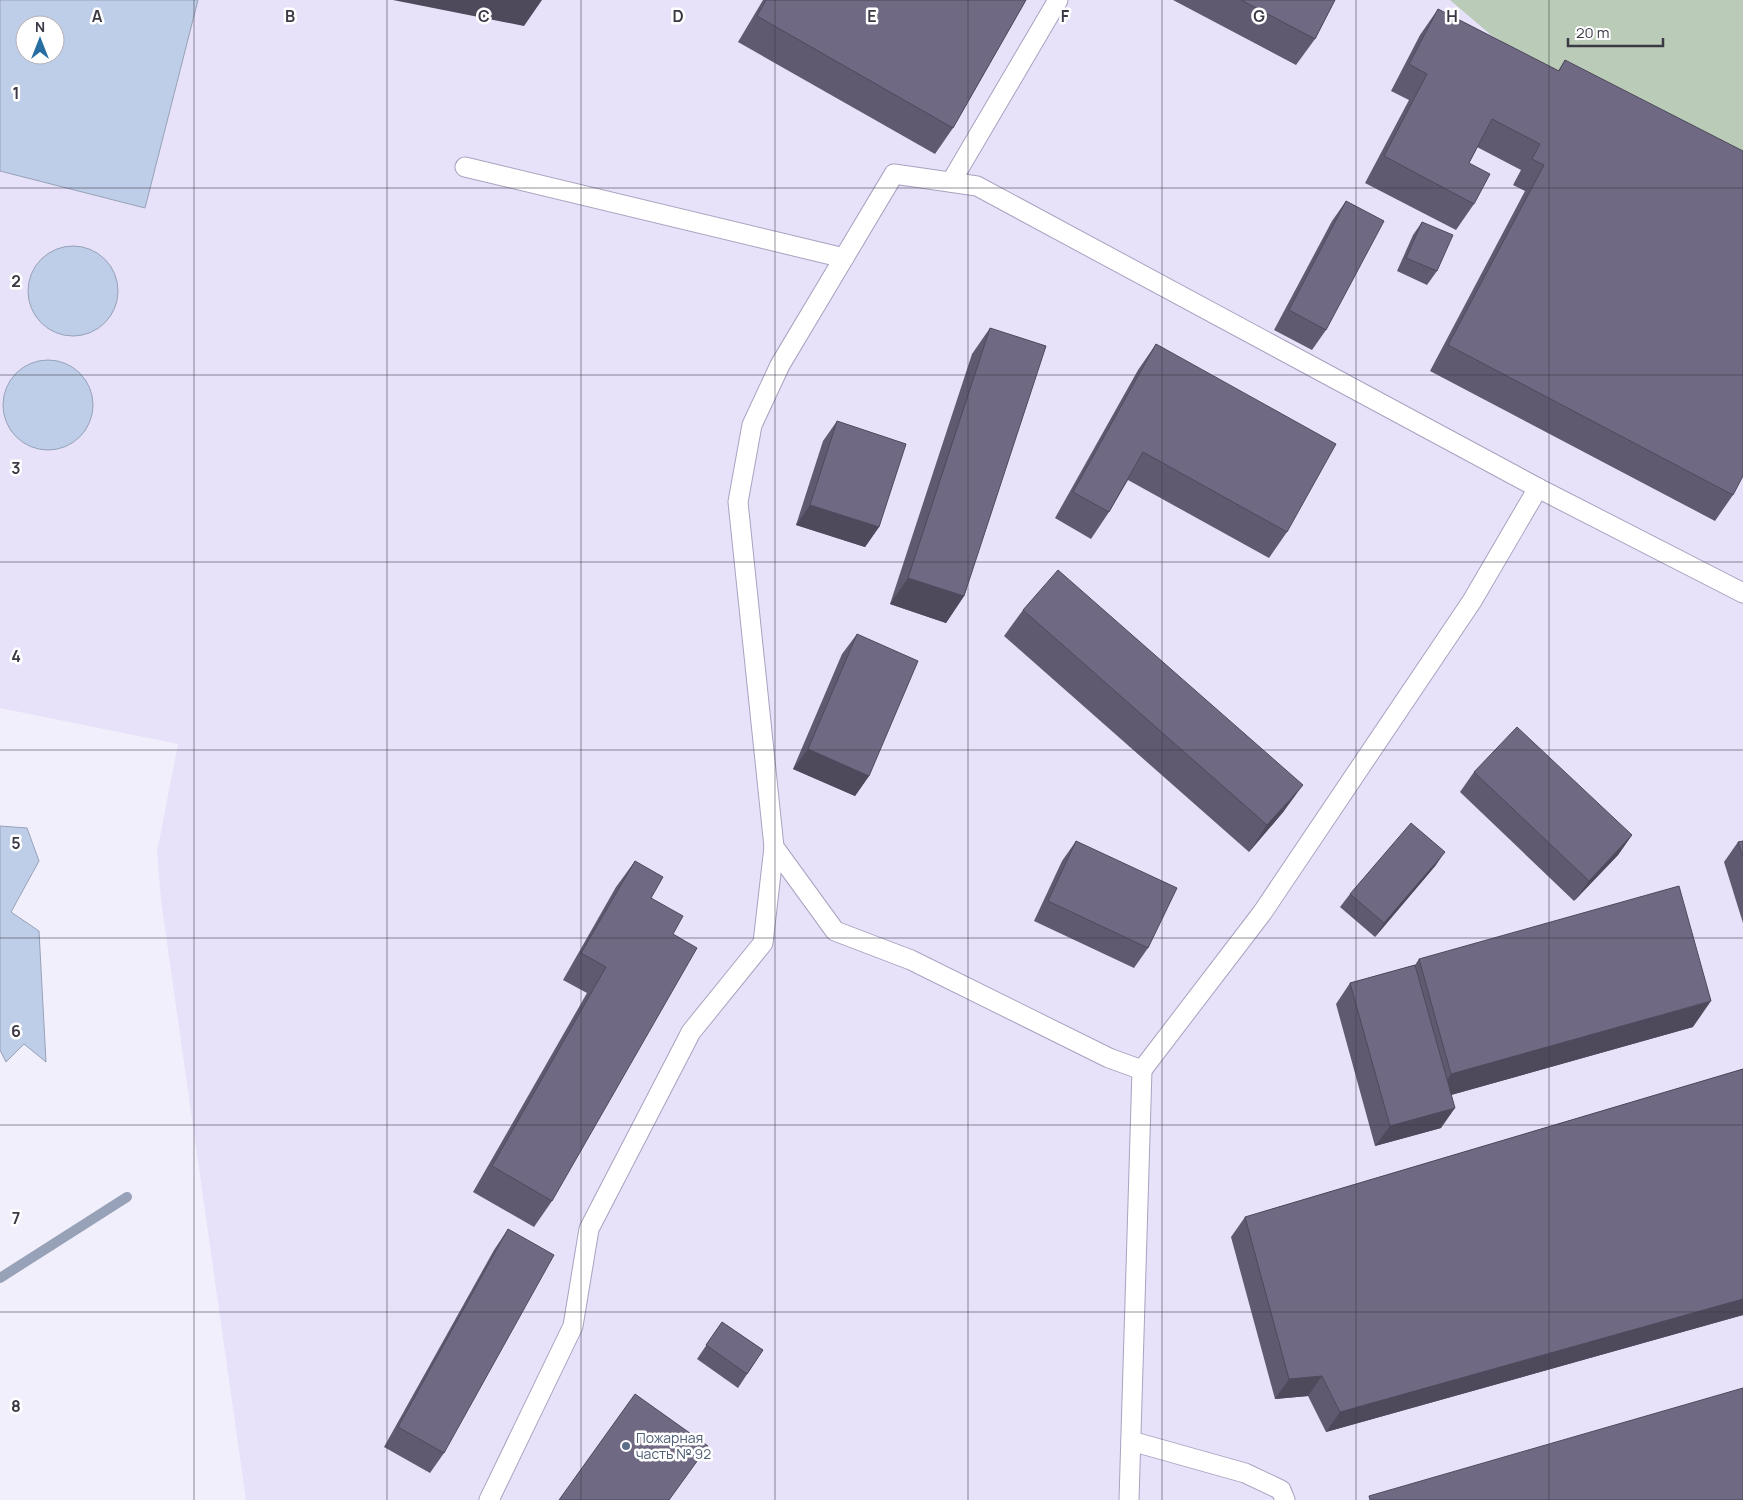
<svg xmlns="http://www.w3.org/2000/svg" width="1743" height="1500" font-family="Manrope,sans-serif">
<style>
.built{fill:#e7e1f9;fill-rule:evenodd}
.green{fill:#baccb7}
.water{fill:#becee8;stroke:#97a1b7;fill-rule:evenodd}
.lines{fill:none;stroke-linecap:round;stroke-linejoin:round}
.stream{stroke:#97a1b7;stroke-width:10}
.service-casing{stroke:#aaa2c0;stroke-width:21}
.service{stroke:#fff;stroke-width:19}
.wall{fill:#605a71}
.shaded-wall{fill:#4e4a5c}
.building{fill:#706983;stroke:#4e4a5c}
.grid{fill:none;stroke:#3c3946;stroke-width:1;stroke-opacity:0.55}
.service-dot{fill:#5c6f8a;stroke:#fff;stroke-width:2}
.labels{text-anchor:middle;stroke-width:5;stroke-linejoin:round;paint-order:stroke}
.service-label{font-size:14px;fill:#4e5e75;stroke:#fff;text-anchor:start}
.grid-label{font-size:16px;text-anchor:middle;font-weight:bold;fill:#3c3946;stroke:#fff;stroke-width:5;stroke-linejoin:round;paint-order:stroke}
</style>
<rect width="100%" height="100%" fill="#f2effc"/>
<path class="built" d="M0 0H1743V1500H246L161 900 157 852 178 744 0 708ZM25 25H55V55H25Z"/>
<polygon class="green" points="1450,0 1743,0 1743,176 1573,84 1491,35"/>
<g class="water">
<path d="M0 0H198L145 208 0 171ZM25 25H55V55H25Z"/>
<circle cx="73" cy="291" r="45"/>
<circle cx="48" cy="405" r="45"/>
<polygon points="0,826 27,828 39,861 11,912 39,931 46,1062 24,1044 6,1062 0,1050"/>
</g>
<g class="lines">
<polyline class="stream" points="0,1278 127,1197"/>
<g class="service-casing">
<g id="service">
<polyline points="465,167 844,258"/>
<polyline points="951,182 1058,0"/>
<polyline points="1142,1070 1262,913 1472,601 1538,488"/>
<polyline points="1131,1441 1245,1473 1281,1490 1285,1500"/>
<polyline points="489,1500 573,1326 589,1229 691,1032 763,943 774,847"/>
<polyline points="1129,1500 1142,1070 1109,1058 911,960 835,931 774,847 738,502 752,425 780,365 894,174 977,186 1538,488 1743,593"/>
</g>
</g>
<use href="#service" class="service"/>
</g>
<g class="wall">
<polygon points="763,0 1026,0 953,128 935,154 738,42"/>
<polygon points="1173,0 1335,0 1315,39 1296,65"/>
<polygon points="1438,9 1558,71 1565,60 1733,495 1715,521 1430,371 1525,191 1513,185 1521,170 1477,147 1469,163 1474,204 1456,230 1365,183 1409,100 1391,91 1420,35"/>
<polygon points="1346,201 1326,330 1312,350 1274,330 1332,221"/>
<polygon points="1422,222 1437,271 1427,285 1397,271 1413,235"/>
<polygon points="990,328 964,596 946,623 890,604 972,354"/>
<polygon points="1156,344 1287,532 1269,558 1128,480 1109,512 1091,539 1055,518 1138,370"/>
<polygon points="837,421 879,527 865,547 796,525 823,441"/>
<polygon points="1023,610 1284,811 1249,852 1004,636"/>
<polygon points="857,634 869,776 855,796 793,769 842,654"/>
<polygon points="1474,772 1632,835 1618,855 1574,901 1460,792"/>
<polygon points="1076,841 1148,948 1134,968 1034,921 1062,861"/>
<polygon points="1743,841 1743,923 1724,862 1738,842"/>
<polygon points="635,861 651,898 673,934 552,1201 534,1227 473,1192 587,993 563,980 616,887"/>
<polygon points="1436,865 1375,937 1340,907 1350,894"/>
<polygon points="1419,959 1693,1027 1451,1095 1441,1128 1375,1146 1336,1004 1350,983 1415,965"/>
<polygon points="1743,1069 1743,1315 1326,1432 1308,1396 1275,1399 1231,1237 1245,1217"/>
<polygon points="508,1229 444,1453 430,1473 384,1447 494,1250"/>
<polygon points="722,1322 763,1350 738,1388 697,1359"/>
</g>
<g class="shaded-wall">
<polygon points="393,0 542,0 524,26"/>
<polygon points="810,505 879,527 865,547 796,525"/>
<polygon points="908,578 964,596 946,623 890,604"/>
<polygon points="808,749 869,776 855,796 793,769"/>
<polygon points="1303,785 1284,811 1249,852 1267,825"/>
<polygon points="1632,835 1618,855 1574,901 1589,881"/>
<polygon points="1445,852 1436,865 1375,937 1384,923"/>
<polygon points="1711,1001 1693,1027 1433,1100 1451,1074"/>
<polygon points="1455,1108 1441,1128 1375,1146 1390,1126"/>
<polygon points="1743,1299 1743,1315 1326,1432 1340,1412"/>
<polygon points="1322,1376 1308,1396 1275,1399 1289,1379"/>
</g>
<g class="building">
<polygon points="766,0 1026,0 953,128 757,16"/>
<polygon points="1241,0 1335,0 1315,39"/>
<polygon points="1438,9 1559,71 1565,60 1743,151 1743,476 1733,495 1448,345 1544,165 1532,159 1540,144 1492,119 1469,163 1490,174 1474,204 1384,156 1427,74 1409,64"/>
<polygon points="1346,201 1384,221 1326,330 1289,310"/>
<polygon points="1422,222 1453,235 1437,271 1406,258"/>
<polygon points="990,328 1046,346 964,596 908,578"/>
<polygon points="1156,344 1336,444 1287,532 1143,452 1109,512 1073,492"/>
<polygon points="837,421 906,444 879,527 810,505"/>
<polygon points="1058,570 1303,785 1267,825 1023,610"/>
<polygon points="857,634 918,661 869,776 808,749"/>
<polygon points="1517,727 1632,835 1589,881 1474,772"/>
<polygon points="1411,823 1445,852 1384,923 1350,894"/>
<polygon points="1076,841 1177,888 1148,948 1048,901"/>
<polygon points="1743,841 1743,857 1738,842"/>
<polygon points="635,861 663,877 651,898 683,916 673,934 697,948 552,1201 492,1166 606,967 581,953"/>
<polygon points="1679,886 1711,1001 1451,1074 1419,959"/>
<polygon points="1415,965 1455,1108 1390,1126 1350,983"/>
<polygon points="1743,1069 1743,1299 1340,1412 1322,1376 1289,1379 1245,1217"/>
<polygon points="508,1229 554,1255 444,1453 398,1427"/>
<polygon points="722,1322 763,1350 747,1374 706,1345"/>
<polygon points="1743,1388 1743,1500 1370,1500 1369,1496"/>
<polygon points="635,1394 708,1446 669,1500 559,1500"/>
</g>
<path class="grid" d="M194 0V1500M387 0V1500M581 0V1500M775 0V1500M968 0V1500M1162 0V1500M1356 0V1500M1549 0V1500M0 188H1743M0 375H1743M0 562H1743M0 750H1743M0 938H1743M0 1125H1743M0 1312H1743"/>
<circle class="service-dot" cx="626" cy="1446" r="5"/>
<g class="labels">
<g class="service-label">
<text x="636" y="1443">Пожарная<tspan x="636" dy="16">часть № 92</tspan></text>
</g>
</g>
<g class="grid-label">
<text x="97" y="22">A</text>
<text x="290" y="22">B</text>
<text x="484" y="22">C</text>
<text x="678" y="22">D</text>
<text x="872" y="22">E</text>
<text x="1065" y="22">F</text>
<text x="1259" y="22">G</text>
<text x="1452" y="22">H</text>
<text x="16" y="99">1</text>
<text x="16" y="287">2</text>
<text x="16" y="474">3</text>
<text x="16" y="662">4</text>
<text x="16" y="849">5</text>
<text x="16" y="1037">6</text>
<text x="16" y="1224">7</text>
<text x="16" y="1412">8</text>
</g>
<g transform="translate(40 40)"><circle r="24" fill="#ffffff" stroke="#b1b0b5"/>
<path d="M0-4L9 19L0 12L-9 19Z" fill="#296ea3"/>
<text y="-8" font-size="14" font-weight="bold" text-anchor="middle" fill="#3c3946">N</text>
</g>
<path d="M1568 38v8h95v-8" fill="none" stroke="#3c3946" stroke-width="2.5"/>
<text x="1576" y="38" font-size="15" fill="#3c3946" stroke="#ffffff" stroke-width="4" paint-order="stroke">20 m</text>
</svg>
